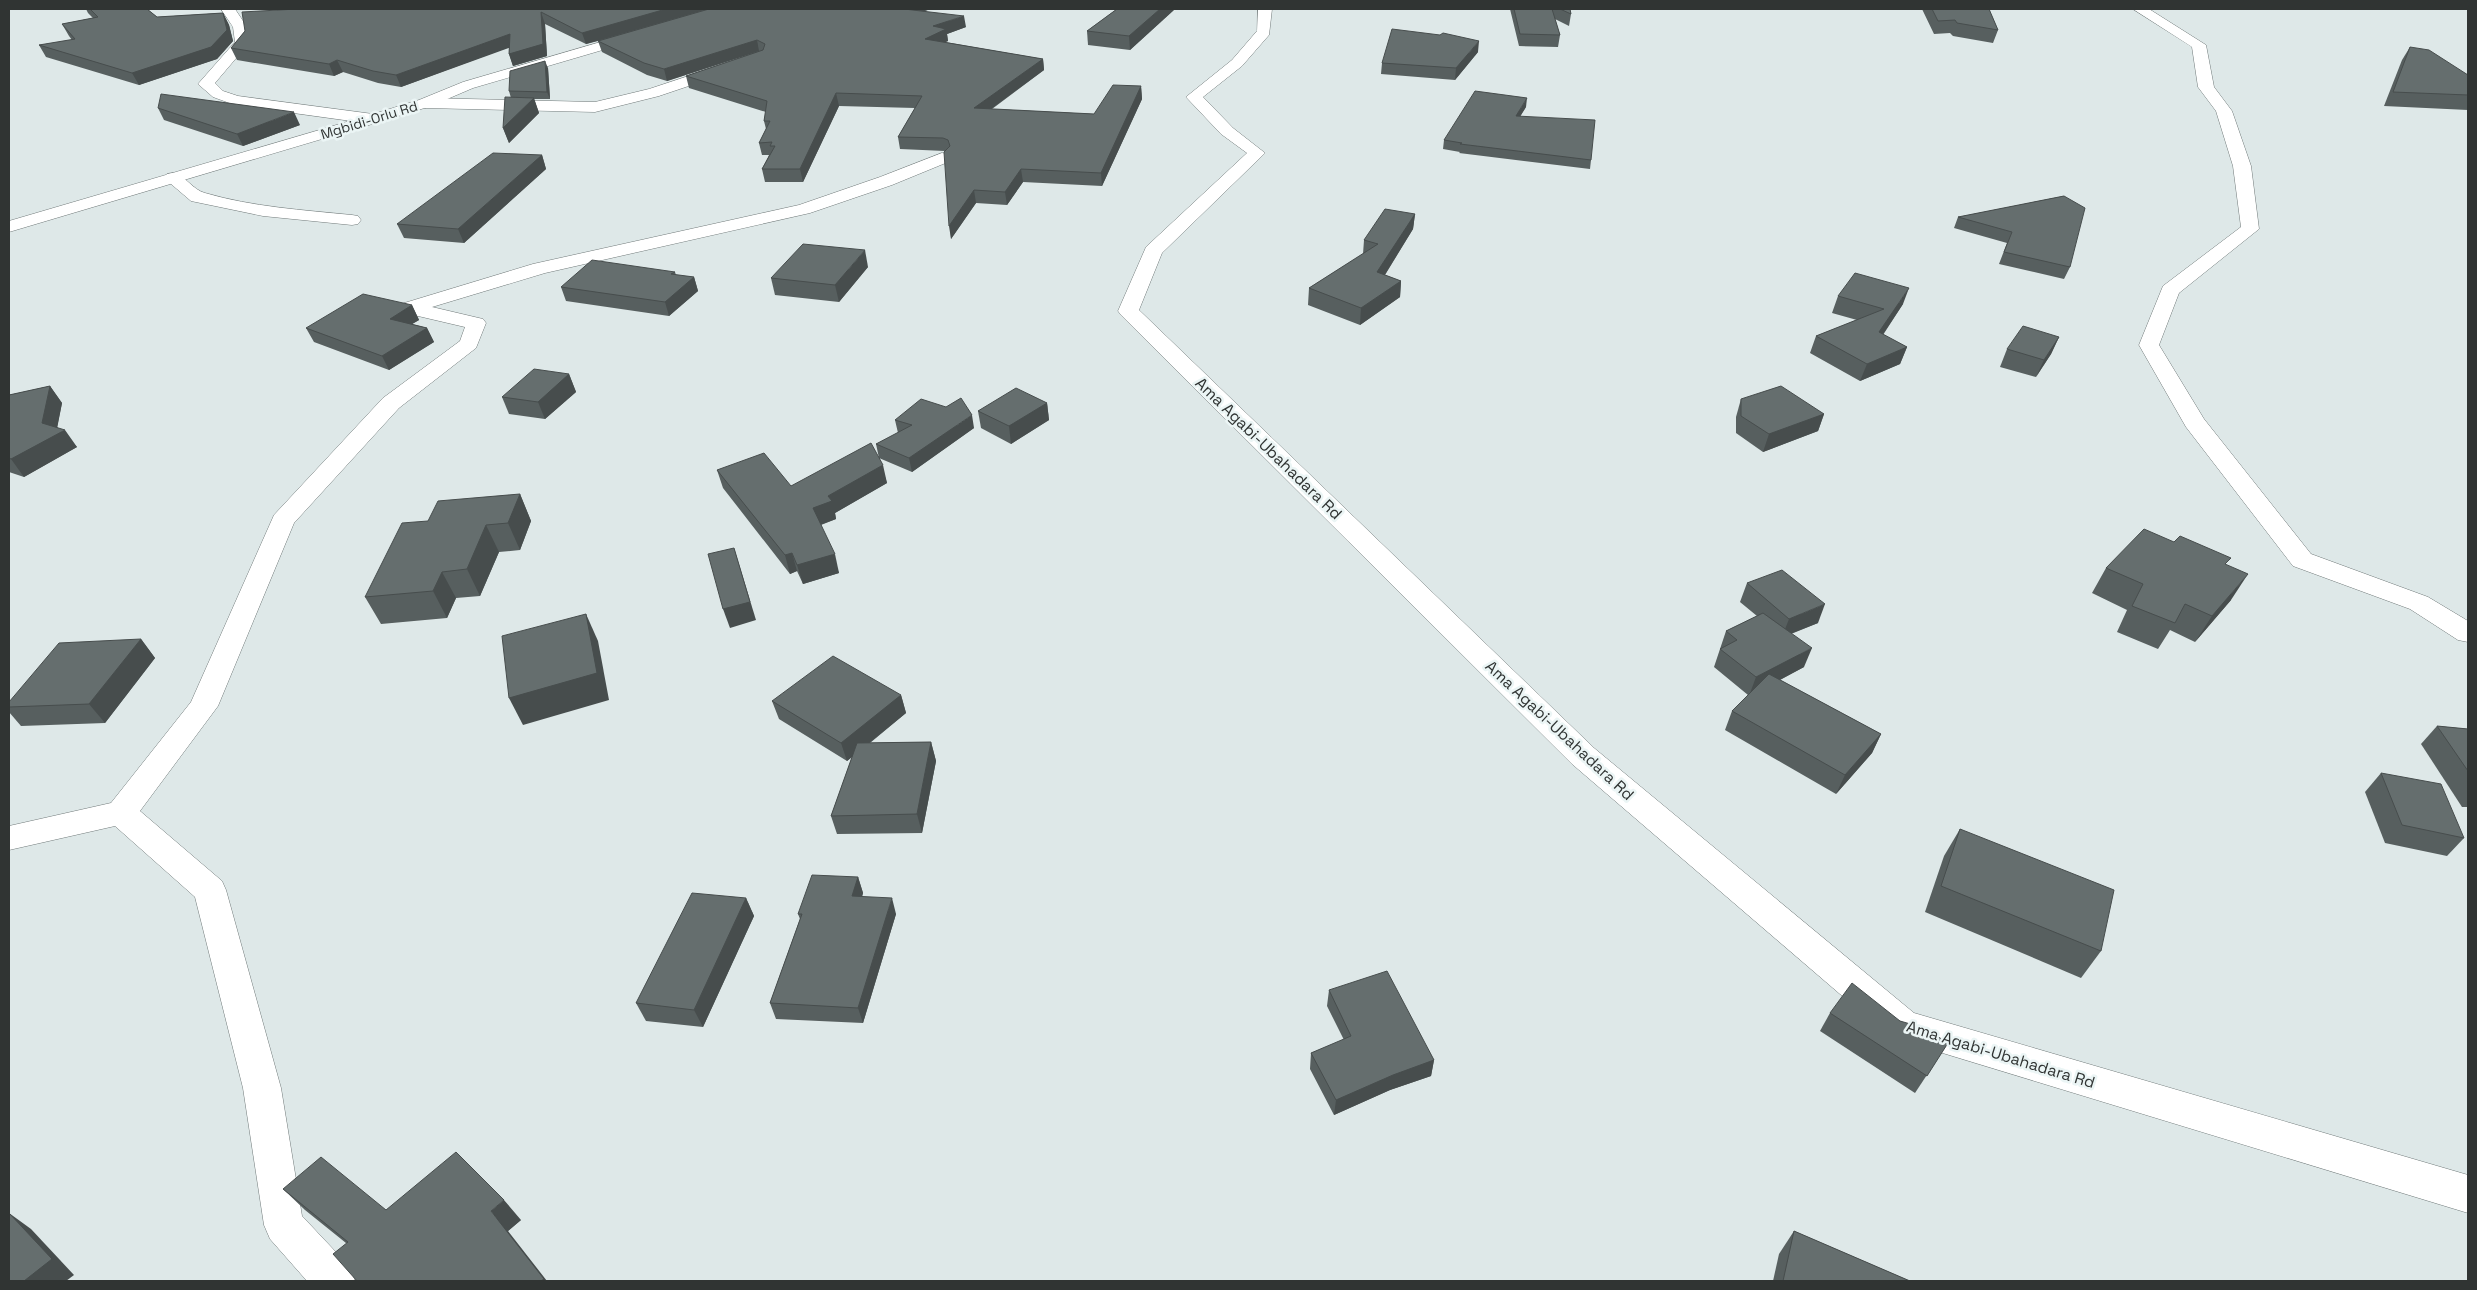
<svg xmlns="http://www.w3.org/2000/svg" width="2477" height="1290" font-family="'Space Grotesk',sans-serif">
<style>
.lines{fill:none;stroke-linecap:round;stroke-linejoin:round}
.street-casing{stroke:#717a7a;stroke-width:1}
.secondary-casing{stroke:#717a7a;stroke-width:1}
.street{fill:#fff;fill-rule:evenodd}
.secondary{fill:#fff;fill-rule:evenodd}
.wall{fill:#575f5f}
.shaded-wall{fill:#474d4d}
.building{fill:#656e6e;stroke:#474d4d}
.labels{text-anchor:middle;stroke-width:5;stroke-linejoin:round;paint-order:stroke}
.far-street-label{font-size:14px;fill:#303433;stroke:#ebf5f5}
.street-label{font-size:16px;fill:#303433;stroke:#ebf5f5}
</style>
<rect width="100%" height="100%" fill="#dee8e8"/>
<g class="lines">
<g class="street-casing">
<g id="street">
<polygon points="221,9 235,9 247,27 249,43 215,83 223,91 238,96 373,114 381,119 379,122 373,124 235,105 213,97 198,84 235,42 233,27"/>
<polygon points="1258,9 1272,9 1269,35 1242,66 1203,97 1233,128 1265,153 1162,253 1139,310 1594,748 1914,1013 2468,1175 2468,1213 1890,1037 1572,764 1121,315 1118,311 1146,247 1247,153 1221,134 1186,97 1232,60 1257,31"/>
<polygon points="2133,9 2149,9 2206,45 2214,87 2232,111 2251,166 2259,229 2179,293 2159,345 2204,419 2311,554 2428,597 2468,621 2468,642 2458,640 2410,609 2293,566 2186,427 2139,345 2163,286 2241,227 2233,166 2216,111 2198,87 2192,47"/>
<polygon points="722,65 727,67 730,70 727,73 659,96 595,112 425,108 417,103 425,98 595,102 649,89"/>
<polygon points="942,153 948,154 950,158 948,162 892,185 810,213 545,273 432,307 483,319 486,323 476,348 399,408 294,523 218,706 140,811 222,881 226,890 281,1088 302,1216 349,1266 355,1281 307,1281 270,1239 264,1225 243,1088 195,897 115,826 9,850 9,826 111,803 191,702 274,515 383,398 460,341 465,327 401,312 398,308 401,304 533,264 799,205 880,177"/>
<path d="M173 173C186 176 193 190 205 193 253 207 303 210 352 215L358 216 361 220 358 224 352 225 263 216 191 201 164 178 167 174Z"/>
</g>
</g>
<g class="secondary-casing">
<polygon id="secondary" points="635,32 640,33 642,36 640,39 473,88 431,106 379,122 9,232 9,221 367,116 419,100 463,82"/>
</g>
<use href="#street" class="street"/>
<use href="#secondary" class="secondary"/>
</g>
<g class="wall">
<polygon points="86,9 147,9 157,17 223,13 229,25 233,41 217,59 139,85 46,57 39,45 72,40 69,36 62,24 93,18 88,13"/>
<polygon points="289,9 931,9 924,11 966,27 947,34 948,41 945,42 1043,59 1044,70 992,109 1094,114 1141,86 1142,99 1102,186 1023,182 1007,205 976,203 951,239 945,151 900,149 898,137 915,108 839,106 803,182 765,182 762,169 769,155 762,155 759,143 766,129 764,121 766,112 689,88 686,76 754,53 667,81 647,75 602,52 598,41 586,44 545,24 547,56 513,66 509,54 509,47 401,87 378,83 343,72 334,76 237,60 231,48 245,31"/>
<polygon points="1117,9 1175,9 1130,50 1088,45 1087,31"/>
<polygon points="1510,9 1570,9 1571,14 1569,26 1555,19 1560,35 1558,47 1519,46"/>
<polygon points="1922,9 1989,9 1998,30 1993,43 1953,36 1950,33 1934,34"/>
<polygon points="2410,47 2468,75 2468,110 2384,106 2402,60"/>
<polygon points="1478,52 1455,80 1381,74 1382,63"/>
<polygon points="548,68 550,99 534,99 539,113 509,143 503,128 511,98 509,91"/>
<polygon points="1526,107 1520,116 1591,160 1590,169 1459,153 1460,152 1443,149 1444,140"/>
<polygon points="158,108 300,125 243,146 164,120"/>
<polygon points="542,155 546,169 464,243 404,238 397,224"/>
<polygon points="2064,196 2070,267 2064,279 1999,264 2007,243 1954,228 1958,217"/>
<polygon points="1415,214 1413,229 1385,275 1401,281 1400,297 1360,325 1308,305 1309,288 1363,254 1364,240"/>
<polygon points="868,267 839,302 775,295 771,278"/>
<polygon points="675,272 676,275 694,277 698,291 669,316 566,301 561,287"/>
<polygon points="1838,296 1903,304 1883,335 1907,347 1900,364 1860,381 1810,353 1816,336 1857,320 1832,313"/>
<polygon points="412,305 419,320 412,324 427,328 434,342 389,370 314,342 306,328"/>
<polygon points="2059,337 2051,354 2036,377 2000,367 2007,349"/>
<polygon points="569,374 576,392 545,419 509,414 502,397"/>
<polygon points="50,386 62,403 57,427 77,447 24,477 9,472 9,395"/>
<polygon points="1741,399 1824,414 1818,431 1763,452 1736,433 1736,417"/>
<polygon points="1047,403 1049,420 1011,444 981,428 978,411"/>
<polygon points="895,420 974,428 912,472 879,458 887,483 835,513 836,519 821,525 839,573 803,584 797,571 790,574 723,488 717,470 791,486 879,458 876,444 898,433"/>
<polygon points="520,494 531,521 520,550 499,552 480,596 456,598 447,618 381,624 365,597 428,521"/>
<polygon points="2227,565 2231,600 2195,642 2170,630 2158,649 2117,632 2127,610 2092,593 2106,568"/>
<polygon points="1747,583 1818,623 1791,634 1804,667 1780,680 1881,734 1872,753 1836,794 1725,730 1732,711 1748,695 1714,667 1726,631 1757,616 1740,602"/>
<polygon points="141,639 155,658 105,723 21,726 9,712 9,702"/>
<polygon points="901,695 906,713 870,743 931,742 936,761 922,833 837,834 831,816 852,757 847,761 779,719 772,701"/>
<polygon points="2437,726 2468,729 2468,807 2462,807 2421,744"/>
<polygon points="2381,773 2464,838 2447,856 2385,843 2365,792"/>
<polygon points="1960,829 2101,951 2081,978 1925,912 1944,856"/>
<polygon points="858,877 863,893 862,897 896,914 863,1023 776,1019 770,1003 800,919 798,914"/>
<polygon points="746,898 754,916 703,1027 646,1021 636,1003"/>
<polygon points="1329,990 1434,1060 1431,1076 1390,1090 1334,1115 1310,1069 1311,1053 1344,1040 1327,1006"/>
<polygon points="1830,1013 1900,1021 1948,1043 1915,1093 1820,1031"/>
<polygon points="283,1189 386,1210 521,1220 508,1231 346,1243 305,1210"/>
<polygon points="1794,1231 1910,1281 1773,1281 1779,1254"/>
</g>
<g class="shaded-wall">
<polygon points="666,9 708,9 586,44 582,33"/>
<polygon points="897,9 931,9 899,19"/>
<polygon points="1160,9 1175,9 1130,50 1129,36"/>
<polygon points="541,12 545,24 547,56 513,66 509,54"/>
<polygon points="223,13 229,25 233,41 217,59 139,85 132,73"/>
<polygon points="964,16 966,27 947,34 948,41 927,50 925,39 933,26"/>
<polygon points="510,34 514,46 401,87 396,75"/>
<polygon points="757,40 759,51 667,81 664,69"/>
<polygon points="1479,41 1478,52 1455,80 1456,68"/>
<polygon points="1043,59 1044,70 976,120 974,108"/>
<polygon points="337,60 343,72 334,76 329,64"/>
<polygon points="545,61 548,68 550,99 547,92"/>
<polygon points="1141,86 1142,99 1102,186 1101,173"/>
<polygon points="836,93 839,106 803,182 800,169"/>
<polygon points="534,98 539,113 509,143 503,128"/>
<polygon points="1527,98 1526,107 1515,125 1516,116"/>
<polygon points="294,112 300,125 243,146 237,134"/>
<polygon points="542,155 546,169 464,243 458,229"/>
<polygon points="1021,169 1023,182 1007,205 1005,192"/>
<polygon points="974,190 976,203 951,239 949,226"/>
<polygon points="1415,214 1413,229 1376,289 1377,272"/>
<polygon points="865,250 868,267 839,302 835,285"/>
<polygon points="694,277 698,291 669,316 665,302"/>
<polygon points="1401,281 1400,297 1360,325 1361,308"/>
<polygon points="1909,288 1903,304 1873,349 1879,332"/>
<polygon points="412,305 419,320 397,333 390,319"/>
<polygon points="427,328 434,342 389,370 382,356"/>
<polygon points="2059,337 2051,354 2036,377 2044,360"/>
<polygon points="1907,347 1900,364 1860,381 1867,364"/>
<polygon points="569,374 576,392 545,419 538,402"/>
<polygon points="50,386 62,403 56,434 65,430 77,447 24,477 11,459 42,423"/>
<polygon points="1047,403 1049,420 1011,444 1009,426"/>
<polygon points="1824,414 1818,431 1763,452 1769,434"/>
<polygon points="972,415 974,428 912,472 909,458"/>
<polygon points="883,465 887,483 835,513 836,519 817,526 813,508 828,496"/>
<polygon points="520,494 531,521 520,550 508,523"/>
<polygon points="486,525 499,552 480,596 467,569"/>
<polygon points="734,548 756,620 730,628 723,609"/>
<polygon points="792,553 797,571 790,574 785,555"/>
<polygon points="835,554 839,573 803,584 797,565"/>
<polygon points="442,572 456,598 447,618 433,591"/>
<polygon points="2248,574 2231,600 2195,642 2212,616"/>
<polygon points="1825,604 1818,623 1782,637 1789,619"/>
<polygon points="586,614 598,641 609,700 523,725 509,698"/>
<polygon points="141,639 155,658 105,723 89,704"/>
<polygon points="1812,648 1804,667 1749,696 1756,677"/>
<polygon points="901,695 906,713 847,761 841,743"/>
<polygon points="1881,734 1872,753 1836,794 1845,775"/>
<polygon points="931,742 936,761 922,833 917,814"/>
<polygon points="858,877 863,893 857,912 852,896"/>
<polygon points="746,898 754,916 703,1027 694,1010"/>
<polygon points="892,898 896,914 863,1023 858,1008"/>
<polygon points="1434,1060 1431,1076 1390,1090 1334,1115 1336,1100 1393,1075"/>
<polygon points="504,1200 521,1220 508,1231 547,1281 541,1281 491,1211"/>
<polygon points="9,1213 31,1229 74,1275 66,1281 24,1281"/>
</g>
<g class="building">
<polygon points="90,9 147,9 157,17 223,13 227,30 211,47 132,73 39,45 75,39 62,24 98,17"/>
<polygon points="297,9 666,9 582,33 541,12 543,44 509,54 510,34 396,75 373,71 337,60 329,64 231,48 245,31 242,12"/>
<polygon points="709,9 904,9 964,16 933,26 946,29 925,39 1043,59 974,108 1094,114 1113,85 1141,86 1101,173 1021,169 1005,192 974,190 949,226 944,152 950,146 948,140 943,138 898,137 922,96 836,93 800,169 762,169 775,146 770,146 772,142 759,143 770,121 764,121 767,101 686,76 763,50 765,44 757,40 664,69 644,63 598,41"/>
<polygon points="1117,9 1160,9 1129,36 1087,31"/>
<polygon points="1514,9 1552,9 1560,35 1520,34"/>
<polygon points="1560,9 1570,9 1571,14"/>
<polygon points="1932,9 1989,9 1998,30 1957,23 1955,20 1938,21"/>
<polygon points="1392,29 1440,35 1443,33 1479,41 1456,68 1382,63"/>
<polygon points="2410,47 2429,50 2468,75 2468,95 2393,92"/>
<polygon points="545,61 547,92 509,91 510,71"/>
<polygon points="1475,91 1527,98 1516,116 1595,120 1591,160 1460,144 1462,143 1444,140"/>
<polygon points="161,94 294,112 237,134 158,108"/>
<polygon points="505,97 534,98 503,128"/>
<polygon points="493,153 542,155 458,229 397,224"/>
<polygon points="2064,196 2085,208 2070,267 2004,252 2012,232 1958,217"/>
<polygon points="1385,209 1415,214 1377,272 1401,281 1361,308 1309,288 1378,244 1364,240"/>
<polygon points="803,244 865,250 835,285 771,278"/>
<polygon points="592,260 675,272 671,274 694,277 665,302 561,287"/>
<polygon points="1855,273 1909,288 1879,332 1907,347 1867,364 1816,336 1884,309 1838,296"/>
<polygon points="363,294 412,305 390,319 427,328 382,356 306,328"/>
<polygon points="2023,326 2059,337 2044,360 2007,349"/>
<polygon points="534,369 569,374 538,402 502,397"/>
<polygon points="50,386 42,423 65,430 11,459 9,458 9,395"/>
<polygon points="1781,386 1824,414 1769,434 1741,416 1741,399"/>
<polygon points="1016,388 1047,403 1009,426 978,411"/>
<polygon points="961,398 972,415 909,458 876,444 912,425 895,420 921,399 946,407"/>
<polygon points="871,443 883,465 828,496 832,501 813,508 835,554 797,565 792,553 785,555 717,470 764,453 791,486"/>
<polygon points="520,494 508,523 486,525 467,569 442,572 433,591 365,597 402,523 428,521 438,501"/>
<polygon points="2144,529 2174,542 2180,536 2231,558 2225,564 2248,574 2212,616 2185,604 2175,623 2132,606 2143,584 2106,568"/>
<polygon points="734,548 750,602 723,609 708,554"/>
<polygon points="1782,570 1825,604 1789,619 1747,583"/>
<polygon points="1763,613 1812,648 1756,677 1720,649 1737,640 1726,631"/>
<polygon points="586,614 597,673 509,698 502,636"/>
<polygon points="141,639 89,704 9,707 9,702 59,643"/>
<polygon points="833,656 901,695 841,743 772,701"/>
<polygon points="1769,674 1881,734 1845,775 1732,711"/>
<polygon points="2437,726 2468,729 2468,771"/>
<polygon points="931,742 917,814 831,816 857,743"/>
<polygon points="2381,773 2441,784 2464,838 2402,825"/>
<polygon points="1960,829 2114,890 2101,951 1941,886"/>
<polygon points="812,875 858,877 852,896 892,898 858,1008 770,1003 802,914 798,914"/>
<polygon points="692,893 746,898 694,1010 636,1003"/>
<polygon points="1387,971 1434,1060 1393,1075 1336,1100 1311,1053 1351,1036 1329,990"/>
<polygon points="1852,983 1900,1021 1924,1028 1948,1043 1927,1076 1830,1013"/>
<polygon points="456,1152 504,1200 491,1211 544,1279 541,1281 357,1281 333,1254 348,1242 283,1189 321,1157 386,1210"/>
<polygon points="9,1213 52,1259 24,1281 9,1281"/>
<polygon points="1794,1231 1910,1281 1783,1281"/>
</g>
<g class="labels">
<g class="far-street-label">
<text transform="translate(369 120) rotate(-17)" y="5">Mgbidi-Orlu Rd</text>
</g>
<g class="street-label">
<text transform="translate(1269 448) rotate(44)" y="6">Ama Agabi-Ubahadara Rd</text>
<text transform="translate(1560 730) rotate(43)" y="6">Ama Agabi-Ubahadara Rd</text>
<text transform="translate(2001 1054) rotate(17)" y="6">Ama Agabi-Ubahadara Rd</text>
</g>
</g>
<rect width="2477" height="1290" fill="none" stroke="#303433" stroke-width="20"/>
</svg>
